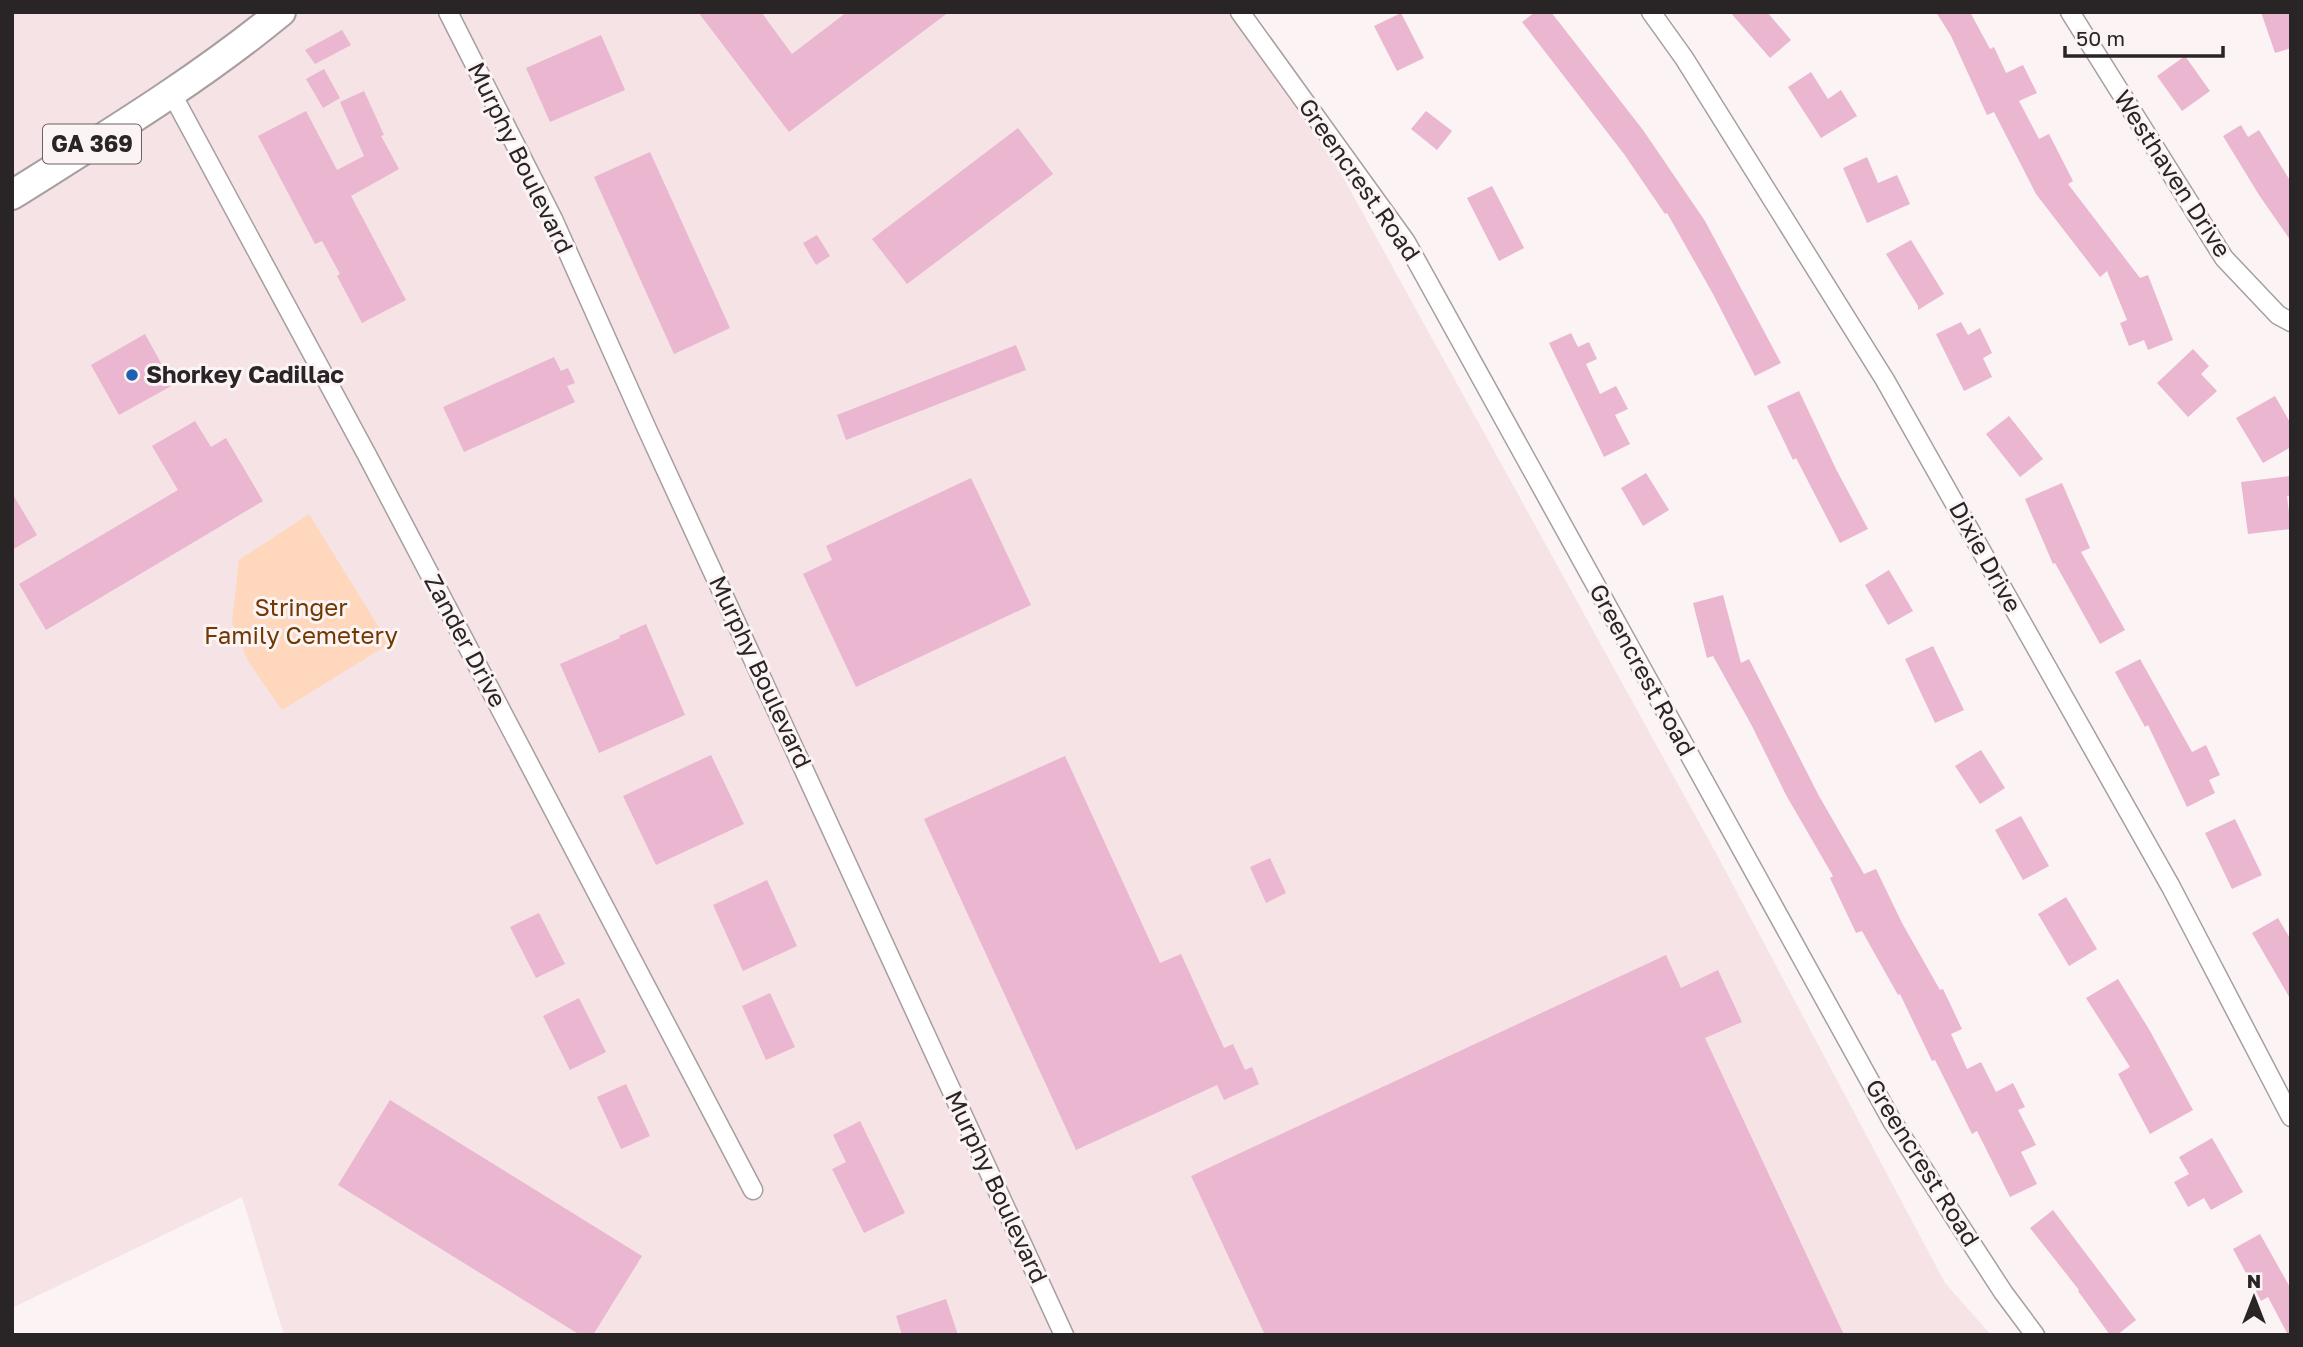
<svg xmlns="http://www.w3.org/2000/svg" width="2303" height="1347" font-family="'Golos Text',sans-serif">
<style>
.built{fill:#f5e3e5}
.green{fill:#fed7bd}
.building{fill:#eab6d0}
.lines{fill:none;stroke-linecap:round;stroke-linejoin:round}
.minor-casing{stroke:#a79e9f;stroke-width:21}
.primary-casing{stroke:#a79e9f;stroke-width:32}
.minor{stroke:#fff;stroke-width:18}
.primary{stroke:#fff;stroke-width:28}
.poi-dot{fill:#1c61b1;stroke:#fcf3f4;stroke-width:2.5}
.labels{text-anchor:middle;stroke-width:6;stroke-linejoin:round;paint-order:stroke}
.shield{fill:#fcf3f4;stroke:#686364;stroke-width:2}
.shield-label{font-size:23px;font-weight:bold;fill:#292526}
.street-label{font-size:24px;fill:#292526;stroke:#fcf3f4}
.poi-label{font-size:24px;font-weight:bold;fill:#292526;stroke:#fcf3f4;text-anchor:start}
.park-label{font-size:24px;fill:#713800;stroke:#fcf3f4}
</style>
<rect width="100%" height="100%" fill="#fcf3f4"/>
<polygon class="built" points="12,12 1232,12 1328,150 1717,855 1945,1283 1991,1335 284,1335 242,1197 12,1308"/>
<polygon class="green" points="309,514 389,644 282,710 248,661 232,623 239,560"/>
<g class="building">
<polygon points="698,12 761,12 792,54 847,12 949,12 789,132"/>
<polygon points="1535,12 1551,12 1643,130 1705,221 1781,363 1755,376 1713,294 1667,213 1665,214 1624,154 1522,22"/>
<polygon points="1730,12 1767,12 1791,40 1770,58"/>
<polygon points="1936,12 1970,12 1990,49 1994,47 2006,73 2023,65 2037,93 2019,101 2039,139 2049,134 2073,181 2068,184 2140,278 2148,275 2173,340 2148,350 2144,340 2129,346 2120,323 2127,320 2107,271 2100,277 2036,194 1994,112 1987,115 1951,36"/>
<polygon points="2261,12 2291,12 2291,48 2275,53"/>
<polygon points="1401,13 1424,58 1397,71 1374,26"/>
<polygon points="342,30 351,45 315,64 305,50"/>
<polygon points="601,35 625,90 550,122 526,68"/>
<polygon points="2185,56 2210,91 2182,111 2157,76"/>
<polygon points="324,69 340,98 323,108 306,79"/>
<polygon points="1811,72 1828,99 1841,90 1857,116 1821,138 1788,87"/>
<polygon points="364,91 384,135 381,136 399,169 351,196 406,300 362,323 337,276 340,274 322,241 315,244 258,136 306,111 337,170 364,156 340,102"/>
<polygon points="1426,111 1452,131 1437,150 1411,129"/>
<polygon points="2241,125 2248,137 2259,130 2291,182 2291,241 2259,195 2223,136"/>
<polygon points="1018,128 1053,174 907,284 872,239"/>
<polygon points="650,152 730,328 674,354 594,177"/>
<polygon points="1867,157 1878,183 1897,175 1910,204 1867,223 1843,168"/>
<polygon points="1492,186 1524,248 1499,261 1467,198"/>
<polygon points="817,235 830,256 816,265 803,243"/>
<polygon points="1911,240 1944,294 1918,310 1918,306 1886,254"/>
<polygon points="1961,322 1968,335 1980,328 1992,353 1983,358 1992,377 1964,391 1936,334"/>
<polygon points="1571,333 1578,347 1589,342 1597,359 1586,364 1600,394 1616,386 1628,409 1615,415 1630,444 1604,457 1549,343"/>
<polygon points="145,334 173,385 119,415 91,365"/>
<polygon points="1016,345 1026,370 846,440 837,415"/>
<polygon points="2193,349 2209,366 2201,374 2217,391 2188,417 2157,383"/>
<polygon points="554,357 561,371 568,368 575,383 567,386 575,402 464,452 443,407"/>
<polygon points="1799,391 1836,469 1868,529 1840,543 1796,458 1793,460 1767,406"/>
<polygon points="2275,396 2291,424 2291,447 2263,463 2236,418"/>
<polygon points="2009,416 2043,459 2020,477 1986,434"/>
<polygon points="195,421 211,447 226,438 263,501 46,630 19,584 178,490 152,446"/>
<polygon points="1646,473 1669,510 1643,526 1621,488"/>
<polygon points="2291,476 2291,496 2287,496 2291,529 2248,534 2241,482"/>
<polygon points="971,478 1031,605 856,687 803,574 832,560 826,546"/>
<polygon points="2062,483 2090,548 2081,552 2125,630 2100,644 2055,563 2053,564 2025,499"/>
<polygon points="12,493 37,535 12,550"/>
<polygon points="1889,570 1913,611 1888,625 1865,585"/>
<polygon points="1723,595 1741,663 1749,659 1819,796 1864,874 1876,869 1902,923 1940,990 1943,989 1962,1029 1951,1034 1967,1069 1981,1062 1996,1092 2013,1083 2025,1107 2018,1110 2036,1145 2021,1152 2037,1184 2010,1197 1977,1131 1972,1134 1935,1060 1932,1061 1900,994 1898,995 1862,931 1856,933 1830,878 1833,876 1786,795 1752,726 1713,656 1707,658 1693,603"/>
<polygon points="646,624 685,715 599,753 560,664 620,638 619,636"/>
<polygon points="1933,646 1964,710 1935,723 1905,659"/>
<polygon points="2140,659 2192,752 2206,745 2220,775 2209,780 2215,793 2187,807 2148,725 2145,727 2115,672"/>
<polygon points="1981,750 2005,788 1980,804 1955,766"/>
<polygon points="711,755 744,824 656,865 623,796"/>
<polygon points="1065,756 1160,963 1181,954 1224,1048 1233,1044 1245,1070 1252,1067 1259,1084 1224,1100 1217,1085 1076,1150 924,819"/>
<polygon points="2021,816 2049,866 2023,880 1995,830"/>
<polygon points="2235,819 2262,875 2232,889 2205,833"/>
<polygon points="1270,858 1286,893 1266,903 1250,867"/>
<polygon points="767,880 797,946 743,971 713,905"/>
<polygon points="2066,897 2097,949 2069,966 2038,914"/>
<polygon points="539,913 565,964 536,978 510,927"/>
<polygon points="2278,918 2291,940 2291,1000 2252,933"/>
<polygon points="1666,955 1681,988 1718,970 1742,1022 1705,1038 1844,1335 1265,1335 1191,1176"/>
<polygon points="2118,979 2150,1031 2193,1110 2150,1134 2118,1074 2130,1067 2086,998"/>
<polygon points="770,993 795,1047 766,1060 742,1006"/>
<polygon points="579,998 606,1052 570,1070 543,1016"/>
<polygon points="626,1084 650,1136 621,1149 597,1097"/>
<polygon points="390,1100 642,1256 593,1335 580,1335 338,1185"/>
<polygon points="860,1121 905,1213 864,1233 832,1169 846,1162 833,1135"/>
<polygon points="2212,1138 2243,1192 2211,1210 2204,1198 2188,1207 2174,1182 2189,1174 2179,1157"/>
<polygon points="2053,1210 2136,1320 2117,1335 2110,1335 2078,1291 2079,1290 2030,1228"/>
<polygon points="2260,1234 2291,1289 2291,1335 2288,1335 2268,1297 2261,1301 2233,1249"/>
<polygon points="946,1299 958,1335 902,1335 896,1316"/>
</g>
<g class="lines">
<g class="minor-casing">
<g id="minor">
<polyline points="448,12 553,219 647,429 1064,1335"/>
<polyline points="1240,12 1406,242 1892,1121 2003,1292 2035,1335"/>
<polyline points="1651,12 1684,58 1885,380 2171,887 2291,1117"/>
<polyline points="2070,12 2224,258 2278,315 2291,322"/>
<polyline points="172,94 367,455 753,1190"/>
</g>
</g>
<g class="primary-casing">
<path id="primary" d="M12 195C104 137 197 81 281 12"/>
</g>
<use href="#minor" class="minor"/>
<use href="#primary" class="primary"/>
</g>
<circle class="poi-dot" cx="132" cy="375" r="7"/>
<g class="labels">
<rect class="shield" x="43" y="124.5" width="98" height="39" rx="5"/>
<g class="shield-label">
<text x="92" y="152">GA 369</text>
</g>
<g class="street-label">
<text transform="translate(520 158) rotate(64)" y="8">Murphy Boulevard</text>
<text transform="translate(2172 174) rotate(57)" y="8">Westhaven Drive</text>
<text transform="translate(1359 180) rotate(55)" y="8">Greencrest Road</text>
<text transform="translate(1985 557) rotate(61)" y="8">Dixie Drive</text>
<text transform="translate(465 641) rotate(62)" y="8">Zander Drive</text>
<text transform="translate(1642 670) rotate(61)" y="8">Greencrest Road</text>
<text transform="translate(760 672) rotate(65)" y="8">Murphy Boulevard</text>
<text transform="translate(1922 1163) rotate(58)" y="8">Greencrest Road</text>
<text transform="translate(996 1187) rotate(65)" y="8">Murphy Boulevard</text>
</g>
<g class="poi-label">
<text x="146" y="383">Shorkey Cadillac</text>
</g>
<g class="park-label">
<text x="301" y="616">Stringer<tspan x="301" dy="28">Family Cemetery</tspan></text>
</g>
</g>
<rect width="2303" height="1347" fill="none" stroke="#292526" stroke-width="28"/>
<g transform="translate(2254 1298)" stroke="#fcf3f4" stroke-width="5" paint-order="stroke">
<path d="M0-5L12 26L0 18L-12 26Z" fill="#292526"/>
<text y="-10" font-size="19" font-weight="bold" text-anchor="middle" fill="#292526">N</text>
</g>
<path d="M2065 46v10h158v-10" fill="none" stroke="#292526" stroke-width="3.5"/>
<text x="2076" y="46" font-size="21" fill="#292526" stroke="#fcf3f4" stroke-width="5" paint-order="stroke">50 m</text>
</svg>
